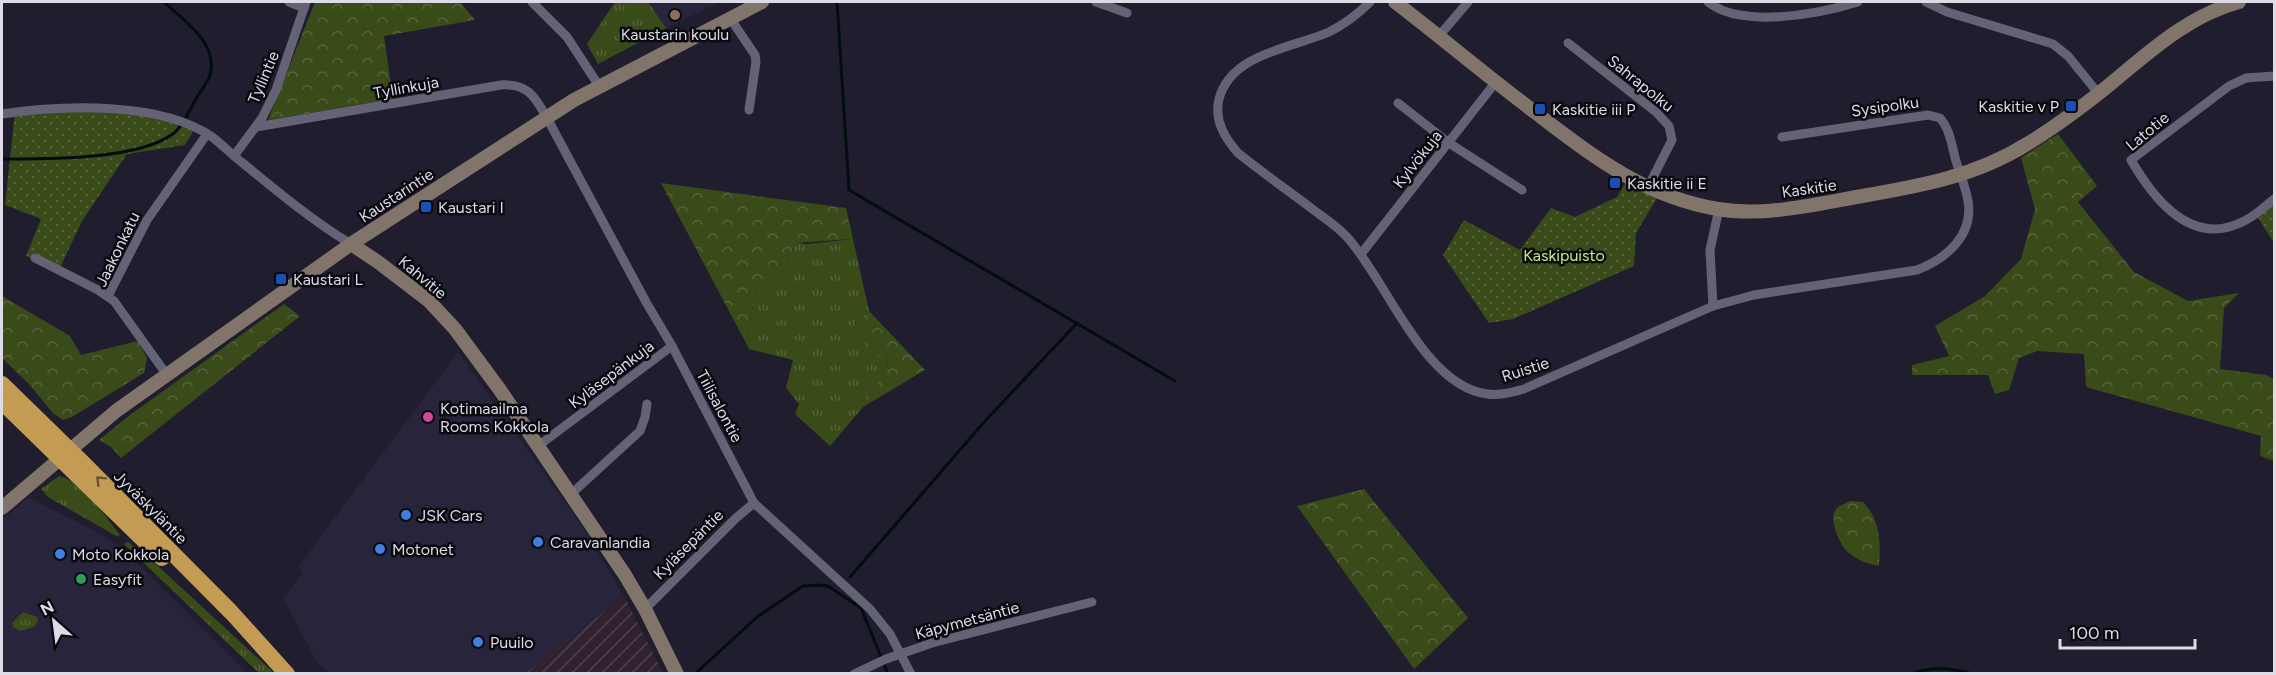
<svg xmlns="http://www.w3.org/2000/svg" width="2276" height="675" font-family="Figtree,sans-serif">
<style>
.built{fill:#27243b}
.industrial{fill:url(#industrial-furrows)}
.grass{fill:url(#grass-tufts)}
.forest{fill:url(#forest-crowns)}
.park{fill:url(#park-dots)}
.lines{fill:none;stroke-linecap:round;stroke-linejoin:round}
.stream{stroke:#010d0f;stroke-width:3}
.street{stroke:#646376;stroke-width:9}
.secondary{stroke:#80746b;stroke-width:14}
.highway{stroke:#c39b52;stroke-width:16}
.oneway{stroke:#665231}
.education-dot{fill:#8d6e63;stroke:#0a0910;stroke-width:2}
.transit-dot{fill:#1a4fb4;stroke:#0a0910;stroke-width:2}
.hotel-dot{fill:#d1479c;stroke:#0a0910;stroke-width:2}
.shop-dot{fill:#3f7fe0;stroke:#0a0910;stroke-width:2}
.leisure-dot{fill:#2e9e5b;stroke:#0a0910;stroke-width:2}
.labels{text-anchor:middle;stroke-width:5;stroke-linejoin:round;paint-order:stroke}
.poi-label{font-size:16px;fill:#dcdbe6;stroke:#0a0910;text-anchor:start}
.street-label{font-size:16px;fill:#dcdbe6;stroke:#0a0910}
.park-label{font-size:16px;fill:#c2ed7f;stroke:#0a0910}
</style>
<defs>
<pattern id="industrial-furrows" width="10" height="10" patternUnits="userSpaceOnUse" patternTransform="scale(1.5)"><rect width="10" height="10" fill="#30222f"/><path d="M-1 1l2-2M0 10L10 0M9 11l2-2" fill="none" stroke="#4d424d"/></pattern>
<pattern id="grass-tufts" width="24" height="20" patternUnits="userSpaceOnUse" patternTransform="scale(1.5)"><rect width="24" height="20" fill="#394b19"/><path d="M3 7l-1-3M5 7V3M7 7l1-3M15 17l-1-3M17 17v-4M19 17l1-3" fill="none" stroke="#55643a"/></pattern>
<pattern id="forest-crowns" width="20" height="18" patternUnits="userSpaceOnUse" patternTransform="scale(1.5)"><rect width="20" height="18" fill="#394b19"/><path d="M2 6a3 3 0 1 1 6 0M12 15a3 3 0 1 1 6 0" fill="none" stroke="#55643a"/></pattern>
<pattern id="park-dots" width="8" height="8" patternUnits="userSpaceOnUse" patternTransform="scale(1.5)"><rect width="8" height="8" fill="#394b19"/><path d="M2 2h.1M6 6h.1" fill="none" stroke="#55643a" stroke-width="1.8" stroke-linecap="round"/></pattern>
</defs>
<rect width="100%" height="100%" fill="#201e2e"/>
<g class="built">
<polygon points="648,2 721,2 666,28"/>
<polygon points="458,352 582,526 624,596 526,674 329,673 316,661 283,598 302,574 298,567"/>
<polygon points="28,497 106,537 135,561 248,673 2,673 2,520"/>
</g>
<polygon class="industrial" points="624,596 663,673 526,673"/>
<g class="grass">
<polygon points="615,2 648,2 666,28 598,64 587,44"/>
<polygon points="853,239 869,311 855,323 886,359 888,366 863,407 830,446 795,414 799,404 786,388 793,360 749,349 746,343 756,289 783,270 796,243 808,244"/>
<path d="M59 476C86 483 103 515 120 535L118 537 48 497 41 489Z"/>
<polygon points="128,542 146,555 274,673 259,673 124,544"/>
<polygon points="23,612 37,617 38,621 34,627 20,631 13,627 12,623"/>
</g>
<g class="forest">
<polygon points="315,2 460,2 475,20 384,36 393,99 268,120"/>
<polygon points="2058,134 2097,186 2078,202 2134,272 2188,301 2239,293 2224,308 2220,369 2266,375 2274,379 2274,461 2260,456 2261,436 2086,387 2084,354 2037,351 2019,358 2009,390 1995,394 1988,375 1912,375 1912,365 1949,356 1935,326 1985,296 2021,259 2035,209 2021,158"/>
<polygon points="661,183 846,208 853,239 796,243 783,270 756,289 746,343"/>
<polygon points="2,296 70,336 81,355 138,341 147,358 144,373 72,417 63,420 53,413 28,383 2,358"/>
<polygon points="284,304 300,316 121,458 111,447 99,440 130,415"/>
<polygon points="869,311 925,370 863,407 888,365 886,358 865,352 864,335 855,323"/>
<polygon points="1364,489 1468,618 1414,669 1297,506"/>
<path d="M1850 501 1863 502C1880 519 1881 543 1879 566 1868 564 1853 559 1845 549 1838 540 1828 517 1837 508 1840 505 1846 503 1850 501Z"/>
</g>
<g class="park">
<polygon points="119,109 195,128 185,145 127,154 82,221 59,270 26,256 41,219 5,205 15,112"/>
<polygon points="1628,178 1660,193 1636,233 1634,266 1513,319 1489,323 1443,255 1464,220 1520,250 1551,208 1575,217 1617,197"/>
<polygon points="2274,199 2274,243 2255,213"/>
</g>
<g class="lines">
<g class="stream">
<polyline points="837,2 849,190 1175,381"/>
<path d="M4 159C47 159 140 160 174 133 183 126 190 109 196 99 200 92 207 83 210 75 219 43 183 20 164 2"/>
<polyline points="850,577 985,421 1077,323"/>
<polyline points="695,674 757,617 803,586 817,585 828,586 861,608 888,674"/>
<path d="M1911 674C1931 666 1952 668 1973 674"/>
</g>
<g class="street">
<polyline points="289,2 304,8"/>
<polyline points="532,2 567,37 599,86"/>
<polyline points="1096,2 1127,13"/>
<path d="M1370 2C1358 14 1345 24 1329 32 1293 48 1231 53 1219 99 1214 120 1224 137 1238 153 1263 173 1290 192 1315 211 1326 219 1338 227 1347 237 1387 281 1424 386 1487 394 1500 396 1512 392 1524 389L1713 306 1754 295 1917 270C1946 259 1974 235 1968 201 1966 188 1960 174 1956 161 1952 147 1950 129 1940 118L1928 115 1782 137"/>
<path d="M1708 2C1742 29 1819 14 1858 2"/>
<polyline points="1926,2 1947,12 2053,44 2068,56 2098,93"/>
<polyline points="730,18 755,55 756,62 749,110"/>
<polyline points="1439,36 1468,2"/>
<polyline points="1568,43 1656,112 1669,126 1672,140 1648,187"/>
<path d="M2274 76 2246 78 2229 86 2131 160C2153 198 2190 246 2240 223 2253 218 2264 207 2274 199"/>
<polyline points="1398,103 1449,143 1522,190"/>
<path d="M2 114C62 105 161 101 212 137 223 145 233 156 244 164 278 192 313 221 351 244"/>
<path d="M256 127 501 85C528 83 535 97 547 118L646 302 672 346 754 503 870 609 890 634 911 674"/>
<polyline points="234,156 262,118 276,90 306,2"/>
<polyline points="1361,254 1495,83"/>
<polyline points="35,258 98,290 114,301 167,375"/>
<polyline points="108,296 147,220 207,134"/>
<polyline points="1713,306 1710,250 1719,209"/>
<polyline points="538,446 672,346"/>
<polyline points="570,495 640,431 645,417 647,404"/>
<polyline points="645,609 736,518 754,503"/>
<polyline points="854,674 886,659 932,643 1092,602"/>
</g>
<g class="secondary">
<path d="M1395 2C1442 38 1488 77 1536 113 1594 157 1643 196 1718 209 1765 217 1816 204 1862 196 1920 186 1976 176 2027 144 2052 129 2075 112 2098 94 2142 59 2183 17 2239 2"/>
<polyline points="351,244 378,262 429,301 455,329 500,390 625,575 645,609 677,674"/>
<polyline points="2,508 116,411 351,244 574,100 762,2"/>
</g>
<g class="highway">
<polyline points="2,384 83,463 231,612 287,674"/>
<polyline points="2,402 162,558"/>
</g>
</g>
<defs><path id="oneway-chevron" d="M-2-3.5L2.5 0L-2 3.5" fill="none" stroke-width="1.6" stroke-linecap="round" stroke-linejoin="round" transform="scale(1.5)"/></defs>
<use class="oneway" href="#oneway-chevron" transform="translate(100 480) rotate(-135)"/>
<circle class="education-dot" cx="675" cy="15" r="6"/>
<g class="transit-dot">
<rect x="2065" y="100" width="12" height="12" rx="3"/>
<rect x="1534" y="103" width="12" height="12" rx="3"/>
<rect x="1609" y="177" width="12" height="12" rx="3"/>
<rect x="420" y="201" width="12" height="12" rx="3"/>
<rect x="275" y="273" width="12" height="12" rx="3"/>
</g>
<circle class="hotel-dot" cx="428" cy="417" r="6"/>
<g class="shop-dot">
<circle cx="406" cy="515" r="6"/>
<circle cx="538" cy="542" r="6"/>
<circle cx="380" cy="549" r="6"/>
<circle cx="60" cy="554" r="6"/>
<circle cx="478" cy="642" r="6"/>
</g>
<circle class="leisure-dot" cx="81" cy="579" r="6"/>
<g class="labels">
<g class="poi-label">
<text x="675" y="40" text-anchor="middle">Kaustarin koulu</text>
<text x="2059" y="112" text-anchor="end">Kaskitie v P</text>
<text x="1552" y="115">Kaskitie iii P</text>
<text x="1627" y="189">Kaskitie ii E</text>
<text x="438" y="213">Kaustari I</text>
<text x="293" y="285">Kaustari L</text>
<text x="440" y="414">Kotimaailma<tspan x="440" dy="18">Rooms Kokkola</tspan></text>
<text x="418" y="521">JSK Cars</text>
<text x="550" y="548">Caravanlandia</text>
<text x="392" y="555">Motonet</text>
<text x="72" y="560">Moto Kokkola</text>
<text x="93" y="585">Easyfit</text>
<text x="490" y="648">Puuilo</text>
</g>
<g class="street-label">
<text transform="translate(263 77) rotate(-67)" y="6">Tyllintie</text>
<text transform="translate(1641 83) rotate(39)" y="6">Sahrapolku</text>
<text transform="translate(406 87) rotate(-10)" y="6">Tyllinkuja</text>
<text transform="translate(1885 106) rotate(-8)" y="6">Sysipolku</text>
<text transform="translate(2147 131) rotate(-40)" y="6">Latotie</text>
<text transform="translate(1417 159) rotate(-52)" y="6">Kylvökuja</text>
<text transform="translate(1809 188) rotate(-8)" y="6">Kaskitie</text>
<text transform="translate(396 195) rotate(-33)" y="6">Kaustarintie</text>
<text transform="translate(117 249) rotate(-64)" y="6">Jaakonkatu</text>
<text transform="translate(423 277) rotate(40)" y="6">Kahvitie</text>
<text transform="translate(1525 369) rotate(-18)" y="6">Ruistie</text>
<text transform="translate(611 374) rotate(-37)" y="6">Kyläsepänkuja</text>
<text transform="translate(720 406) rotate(62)" y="6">Tiilisalontie</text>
<text transform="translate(151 507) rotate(45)" y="6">Jyväskyläntie</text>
<text transform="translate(688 544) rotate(-45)" y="6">Kyläsepäntie</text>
<text transform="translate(967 620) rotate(-15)" y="6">Käpymetsäntie</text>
</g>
<g class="park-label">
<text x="1564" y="261">Kaskipuisto</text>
</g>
</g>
<rect width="2276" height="675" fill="none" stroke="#dcdbe6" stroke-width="6"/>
<g transform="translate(54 621) rotate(332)" stroke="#0a0910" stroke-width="4.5" paint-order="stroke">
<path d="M0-4.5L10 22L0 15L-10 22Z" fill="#dcdbe6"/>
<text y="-9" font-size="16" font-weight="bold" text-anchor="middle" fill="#dcdbe6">N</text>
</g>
<path d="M2060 639v9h135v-9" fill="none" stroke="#dcdbe6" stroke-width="3"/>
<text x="2069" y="639" font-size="18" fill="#dcdbe6" stroke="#0a0910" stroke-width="4.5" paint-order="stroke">100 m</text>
</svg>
